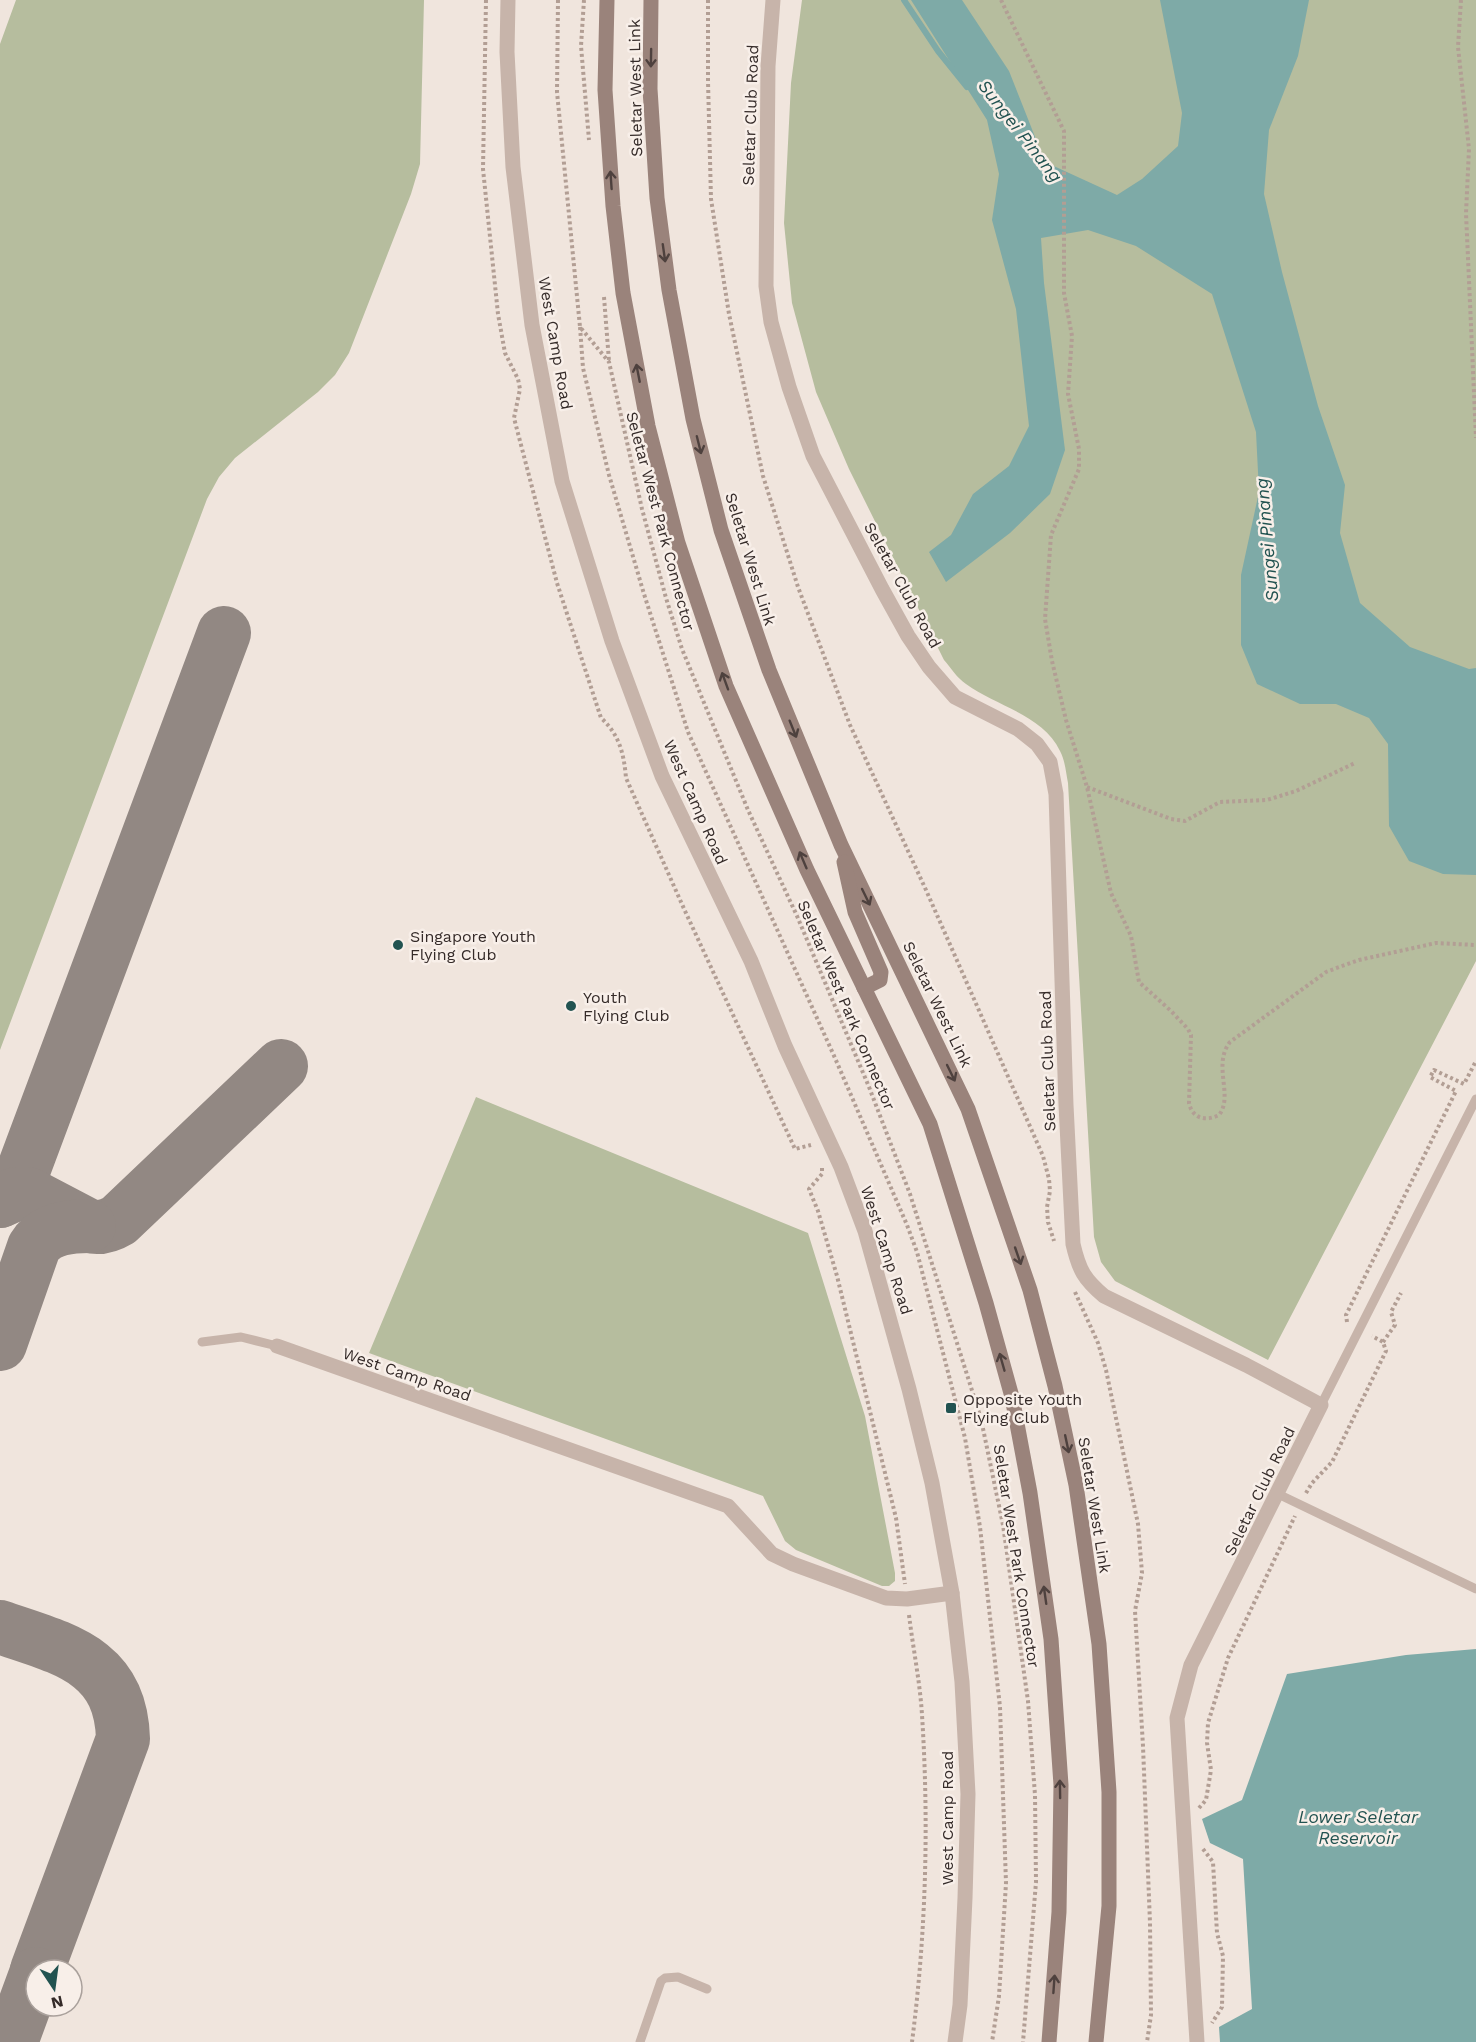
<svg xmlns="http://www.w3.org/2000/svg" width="1476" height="2042" font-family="'Work Sans',sans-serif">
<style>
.green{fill:#b6bd9e}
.water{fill:#7eaaa7}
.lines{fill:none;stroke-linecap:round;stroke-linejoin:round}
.stream{stroke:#7eaaa7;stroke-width:6}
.taxiway{stroke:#928883;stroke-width:54}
.path{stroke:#b29e94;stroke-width:4;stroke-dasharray:3 3;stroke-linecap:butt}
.lane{stroke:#c7b4aa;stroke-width:9}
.street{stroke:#c7b4aa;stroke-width:15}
.secondary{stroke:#9a837b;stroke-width:15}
.oneway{stroke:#4e413e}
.poi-dot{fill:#225351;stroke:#f8efe9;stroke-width:2}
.labels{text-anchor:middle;stroke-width:5;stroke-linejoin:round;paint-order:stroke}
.street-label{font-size:16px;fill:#352b29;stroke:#f8efe9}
.poi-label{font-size:16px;fill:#352b29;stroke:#f8efe9;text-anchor:start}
.water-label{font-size:18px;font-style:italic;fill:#225351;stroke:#f8efe9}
</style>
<rect width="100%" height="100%" fill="#f0e5dd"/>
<g class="green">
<polygon points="16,0 424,0 420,164 411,194 349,353 335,375 318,392 235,458 219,477 207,499 0,1050 0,44"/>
<path d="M802 0H1476V961L1268 1360 1115 1281 1101 1262 1094 1237 1068 783C1066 773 1065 760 1060 751 1043 715 996 706 966 684 957 678 951 668 944 660L849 469 816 392 792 303 784 223 791 83Z"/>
<polygon points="476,1097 808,1233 865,1416 895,1573 895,1581 889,1586 882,1586 796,1550 785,1541 763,1496 369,1353"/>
</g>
<g class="water">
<polygon points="911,0 962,0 1009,71 1045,162 1117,195 1142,179 1178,146 1182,113 1160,0 1309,0 1298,56 1269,130 1264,194 1282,272 1318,406 1345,485 1340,533 1360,603 1410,647 1469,669 1476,668 1476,875 1443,874 1409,861 1389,826 1388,744 1369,718 1336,704 1300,704 1257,684 1241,645 1241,575 1259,492 1256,432 1212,294 1136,246 1088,230 1041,238 1044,283 1065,450 1050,494 1010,533 946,582 929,552 951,535 973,494 1009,466 1029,426 1016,309 992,220 999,174 987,120"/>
<polygon points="1476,1649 1476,2042 1220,2042 1219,2027 1252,2009 1243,1859 1210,1843 1202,1819 1242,1800 1287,1674 1406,1655"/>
</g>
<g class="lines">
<polyline class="stream" points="904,0 938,51 967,87"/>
<g class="taxiway">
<polyline points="0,1201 15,1185 23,1171 224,633"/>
<path d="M0 1201 16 1194H28L89 1226C100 1229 109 1226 119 1220L281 1066"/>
<path d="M0 1344 34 1247C45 1229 69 1226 89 1226"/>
<path d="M0 1627C64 1649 121 1660 123 1739L37 1970"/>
<polyline points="11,2042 36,1974"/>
</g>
<g class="path">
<path d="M486 0 483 169 498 314 505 353 518 379 520 389 514 418 557 583 601 718C620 735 624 755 626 778L685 911 795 1149 811 1145"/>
<polyline points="558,0 557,92 580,327 609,362 642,509 666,598 682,649 748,810 797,916 869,1087 910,1194 981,1419 1003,1525 1028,1701 1035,1795 1036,1882 1023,2042"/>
<polyline points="584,0 581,46 589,140"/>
<polyline points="708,0 708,81 711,199 729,314 763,476 798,587 850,725 926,890 1043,1156 1049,1179 1050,1191 1047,1207 1048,1222 1054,1241"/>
<path d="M1001 0 1064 131V293L1072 336 1068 394 1079 449V469L1051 535 1045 619 1052 661 1066 720 1087 787 1111 893 1131 936 1139 982 1171 1011 1188 1029 1191 1035 1189 1103C1192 1118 1205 1122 1219 1115 1234 1096 1212 1065 1230 1042L1326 972 1342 966 1359 960 1436 943 1476 945"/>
<polyline points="1461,0 1458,47 1469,149 1466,213 1476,438"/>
<polyline points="604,297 609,361"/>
<polyline points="580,327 583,368 609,475 644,594 688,732 835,1058 907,1225 917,1252 965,1438 980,1527 1000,1707 1006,1883 999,1996 992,2042"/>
<polyline points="1087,787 1171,819 1185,821 1220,802 1267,800 1296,791 1355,763"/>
<polyline points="822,1168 822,1174 809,1189 818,1211 837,1276 896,1518 905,1584"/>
<polyline points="1075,1292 1098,1343 1106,1370 1138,1524 1142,1573 1135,1611 1143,1746 1150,1923 1151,2015 1147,2042"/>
<polyline points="1347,1322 1346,1315 1456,1091 1430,1077 1434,1070 1464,1084 1476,1061"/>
<polyline points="1383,1342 1395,1325 1391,1312 1401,1293"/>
<polyline points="1306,1493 1312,1483 1332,1462 1386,1351 1383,1342 1372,1336"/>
<path d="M909 1615C913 1648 920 1682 922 1715 929 1824 926 1933 912 2042"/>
<polyline points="1199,1808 1206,1800 1211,1770 1207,1743 1208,1723 1228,1658 1295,1516"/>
<polyline points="1203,1849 1213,1862 1217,1933 1223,1956 1222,2007 1212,2023"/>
</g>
<g class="lane">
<polyline points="202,1342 241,1337 277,1346"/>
<polyline points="1321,1405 1476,1099"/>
<polyline points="1278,1494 1476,1589"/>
<polyline points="640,2042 661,1981 665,1978 678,1977 707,1989"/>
</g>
<g class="street">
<polyline points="508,0 507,52 513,167 532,325 562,481 612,641 662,776 751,961 785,1046 841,1167 865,1231 909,1389 932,1483 952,1593 962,1682 968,1794 965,1898 960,2005 955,2042"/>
<path d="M773 0 768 66 766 286 771 322 789 387 813 456 882 589 908 636 929 667 955 697 1018 729 1037 744 1050 762 1056 794 1066 1105 1073 1244C1079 1270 1084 1279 1104 1296L1246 1365 1321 1405 1191 1665 1177 1718 1197 2042"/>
<polyline points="277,1346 728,1506 772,1554 793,1564 886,1598 907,1599 952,1593"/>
</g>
<g class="secondary">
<polyline points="607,0 605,90 613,206 623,293 648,426 678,543 726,686 807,870 930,1124 986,1303 1012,1397 1030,1493 1051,1639 1061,1785 1059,1912 1049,2042"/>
<polyline points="651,0 650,89 657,198 669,290 693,419 721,530 769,670 841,845 968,1109 1030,1290 1055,1386 1076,1485 1099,1644 1109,1792 1109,1906 1096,2042"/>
<polyline points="844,862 855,912 881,972 880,980 864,988"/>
</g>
</g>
<defs><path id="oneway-shaft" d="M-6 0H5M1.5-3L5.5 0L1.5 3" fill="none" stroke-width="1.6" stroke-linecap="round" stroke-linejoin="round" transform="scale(1.5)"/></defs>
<g class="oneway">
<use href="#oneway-shaft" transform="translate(651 58) rotate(91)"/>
<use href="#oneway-shaft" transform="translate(611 180) rotate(-94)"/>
<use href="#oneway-shaft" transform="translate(664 253) rotate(82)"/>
<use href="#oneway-shaft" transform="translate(638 373) rotate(-101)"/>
<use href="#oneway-shaft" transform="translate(699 445) rotate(76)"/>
<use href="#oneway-shaft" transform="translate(725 681) rotate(-110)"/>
<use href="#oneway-shaft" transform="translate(793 729) rotate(68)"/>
<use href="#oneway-shaft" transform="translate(803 860) rotate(-113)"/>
<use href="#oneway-shaft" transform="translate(866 897) rotate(64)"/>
<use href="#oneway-shaft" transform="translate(951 1073) rotate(64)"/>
<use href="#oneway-shaft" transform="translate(1018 1256) rotate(71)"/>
<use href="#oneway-shaft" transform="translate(1002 1362) rotate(-106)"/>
<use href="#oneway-shaft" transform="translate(1067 1444) rotate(78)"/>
<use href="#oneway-shaft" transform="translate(1045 1595) rotate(-98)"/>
<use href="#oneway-shaft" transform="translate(1060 1789) rotate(-91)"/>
<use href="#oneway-shaft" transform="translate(1054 1984) rotate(-86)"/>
</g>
<g class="poi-dot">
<circle cx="398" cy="945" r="6"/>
<circle cx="571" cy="1006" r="6"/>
<rect x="945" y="1402" width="12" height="12" rx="3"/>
</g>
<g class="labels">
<g class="street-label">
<text transform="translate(635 88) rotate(-91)" y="6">Seletar West Link</text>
<text transform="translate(750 115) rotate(-88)" y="6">Seletar Club Road</text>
<text transform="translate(556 343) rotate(80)" y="6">West Camp Road</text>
<text transform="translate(661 521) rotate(75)" y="6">Seletar West Park Connector</text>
<text transform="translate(751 559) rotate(73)" y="6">Seletar West Link</text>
<text transform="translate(903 585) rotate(61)" y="6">Seletar Club Road</text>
<text transform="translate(696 802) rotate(66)" y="6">West Camp Road</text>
<text transform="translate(938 1004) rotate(64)" y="6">Seletar West Link</text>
<text transform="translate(847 1005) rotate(67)" y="6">Seletar West Park Connector</text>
<text transform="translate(1047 1061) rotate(-92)" y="6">Seletar Club Road</text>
<text transform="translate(887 1250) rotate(72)" y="6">West Camp Road</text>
<text transform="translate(407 1374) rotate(19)" y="6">West Camp Road</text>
<text transform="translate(1259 1491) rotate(-64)" y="6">Seletar Club Road</text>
<text transform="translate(1095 1505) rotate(81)" y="6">Seletar West Link</text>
<text transform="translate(1017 1556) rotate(81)" y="6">Seletar West Park Connector</text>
<text transform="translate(947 1818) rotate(-90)" y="6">West Camp Road</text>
</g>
<g class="poi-label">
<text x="410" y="942">Singapore Youth<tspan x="410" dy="18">Flying Club</tspan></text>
<text x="583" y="1003">Youth<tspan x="583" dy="18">Flying Club</tspan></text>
<text x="963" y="1405">Opposite Youth<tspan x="963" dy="18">Flying Club</tspan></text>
</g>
<g class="water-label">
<text transform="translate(1020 131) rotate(52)" y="6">Sungei Pinang</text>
<text transform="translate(1267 540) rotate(-95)" y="6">Sungei Pinang</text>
<text x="1358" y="1823">Lower Seletar<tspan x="1358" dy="21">Reservoir</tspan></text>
</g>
</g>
<g transform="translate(54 1988) rotate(167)"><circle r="28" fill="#f8efe9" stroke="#aaa19c" stroke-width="1.5"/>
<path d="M0-4.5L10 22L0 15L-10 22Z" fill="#225351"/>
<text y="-9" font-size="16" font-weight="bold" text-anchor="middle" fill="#352b29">N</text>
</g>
</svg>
